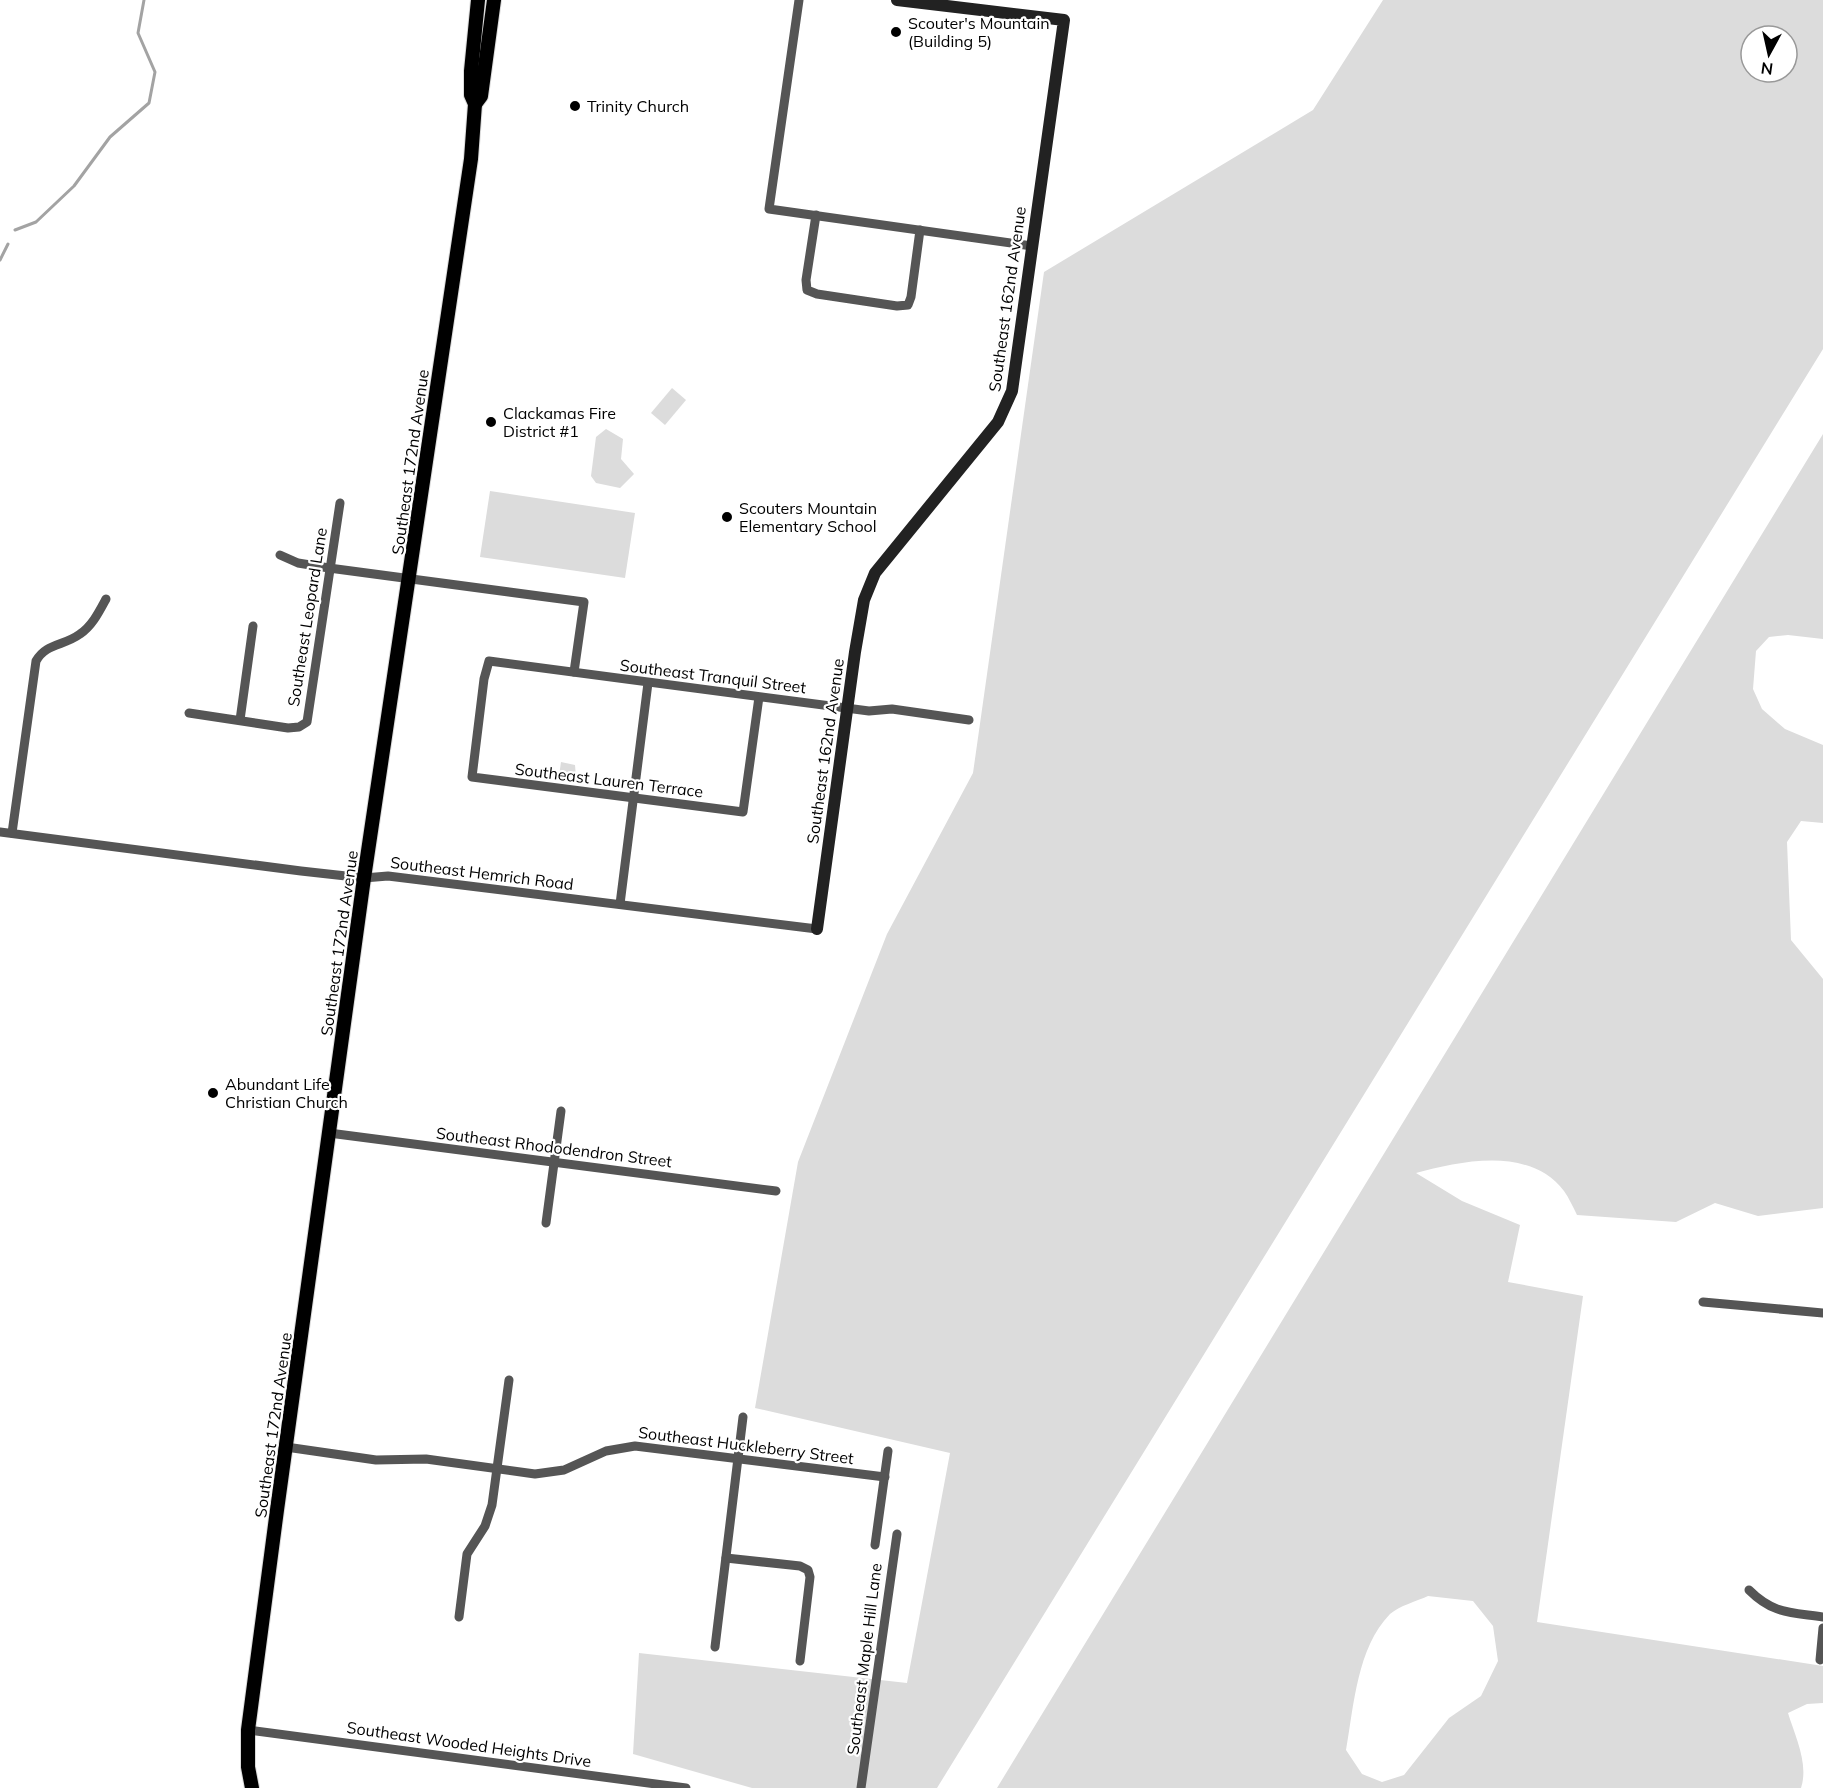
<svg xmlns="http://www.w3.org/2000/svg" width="1823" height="1788" font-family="Mulish,sans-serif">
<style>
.green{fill:#dcdcdc;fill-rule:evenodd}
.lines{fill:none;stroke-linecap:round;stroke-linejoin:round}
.stream{stroke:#a3a3a3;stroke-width:3}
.primary-casing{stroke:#dbdbdb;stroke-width:16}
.street{stroke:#555;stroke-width:9}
.secondary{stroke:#222;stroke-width:12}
.primary{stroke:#000;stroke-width:14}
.poi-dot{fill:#000;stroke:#fff;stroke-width:2}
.labels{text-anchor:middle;stroke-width:4.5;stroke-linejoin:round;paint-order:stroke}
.poi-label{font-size:16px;fill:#000;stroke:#fff;text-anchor:start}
.street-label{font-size:16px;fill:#000;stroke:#fff}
</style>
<rect width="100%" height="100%" fill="#fff"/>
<g class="green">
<path d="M1383 0H1823V349L937 1788H752L633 1754 639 1653 907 1683 950 1453 755 1408 798 1162 887 934 973 773 1044 272 1313 110ZM1751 36H1787V72H1751Z"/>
<polygon points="672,388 686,400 665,425 651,413"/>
<polygon points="606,429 623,439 621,459 634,474 620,488 596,483 591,476 596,437"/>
<path d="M1823 434V639L1788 635 1769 637 1756 651 1753 689 1762 709 1785 729 1823 745V823L1801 821 1787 842 1791 940 1823 979V1208L1758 1216 1715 1203 1676 1222 1577 1215C1573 1207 1569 1198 1564 1191 1530 1146 1461 1161 1416 1173L1462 1201 1520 1225 1508 1282 1583 1296 1537 1622 1823 1666V1703L1807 1704 1788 1713C1795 1736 1809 1764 1801 1788H997ZM1428 1596 1473 1601 1493 1626 1498 1661 1481 1696 1449 1718 1404 1775 1382 1782 1362 1774 1346 1750C1354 1705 1357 1648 1390 1614 1399 1606 1417 1601 1428 1596Z"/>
<polygon points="490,491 635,513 625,578 480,557"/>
<polygon points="561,762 575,765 576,777 559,776"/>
</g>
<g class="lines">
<g class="stream">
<polyline points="15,230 36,222 74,186 110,137 149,103 155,72 138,33 144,0"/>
<polyline points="0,260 8,244"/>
</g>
<g class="primary-casing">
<g id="primary">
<polyline points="475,104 481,96 494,0"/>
<polyline points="252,1788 248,1767 248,1730 277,1510 364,878 471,159 475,104 471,95 471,71 478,0"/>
</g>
</g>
<g class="street">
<polyline points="799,0 769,209 1032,246"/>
<polyline points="816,215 806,280 807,290 817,294 897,306 908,305 911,297 920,230"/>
<polyline points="280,555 298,563 329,568 584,602 574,672"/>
<polyline points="759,697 743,812 472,777 484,679 489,661 869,711 892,709 969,720"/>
<polyline points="189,713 288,728 299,727 307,722 340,503"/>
<polyline points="240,720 253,626"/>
<polyline points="0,832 301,871 364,878 388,876 817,929"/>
<path d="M12 833 36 661C46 643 64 646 80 634 92 626 99 612 106 599"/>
<polyline points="620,904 648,683"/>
<polyline points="329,1133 776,1191"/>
<polyline points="546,1223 561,1111"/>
<polyline points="1703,1302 1823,1313"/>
<polyline points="286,1447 376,1460 426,1459 535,1474 564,1470 606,1451 635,1446 885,1477"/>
<polyline points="875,1545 888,1451"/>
<polyline points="726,1558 800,1566 808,1570 810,1577 800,1661"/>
<path d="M1749 1590C1773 1614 1790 1612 1823 1617"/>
<polyline points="459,1617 467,1554 485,1526 492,1505 509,1380"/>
<polyline points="715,1647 743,1417"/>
<polyline points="1820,1660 1823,1628"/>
<polyline points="248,1730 686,1788"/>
<polyline points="861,1788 897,1534"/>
</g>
<polyline class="secondary" points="817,929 855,652 864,600 875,573 998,422 1012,391 1064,20 897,0"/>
<use href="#primary" class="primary"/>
</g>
<g class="poi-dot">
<circle cx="896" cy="32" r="6"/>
<circle cx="575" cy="106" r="6"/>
<circle cx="491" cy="422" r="6"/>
<circle cx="727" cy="517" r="6"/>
<circle cx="213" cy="1093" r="6"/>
</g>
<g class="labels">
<g class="poi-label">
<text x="908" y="29">Scouter's Mountain<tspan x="908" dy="18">(Building 5)</tspan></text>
<text x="587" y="112">Trinity Church</text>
<text x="503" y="419">Clackamas Fire<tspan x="503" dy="18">District #1</tspan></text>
<text x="739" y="514">Scouters Mountain<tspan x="739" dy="18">Elementary School</tspan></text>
<text x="225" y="1090">Abundant Life<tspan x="225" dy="18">Christian Church</tspan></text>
</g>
<g class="street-label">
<text transform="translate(1007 299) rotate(-82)" y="6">Southeast 162nd Avenue</text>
<text transform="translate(410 462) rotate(-82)" y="6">Southeast 172nd Avenue</text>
<text transform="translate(307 617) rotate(-81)" y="6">Southeast Leopard Lane</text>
<text transform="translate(713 676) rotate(7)" y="6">Southeast Tranquil Street</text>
<text transform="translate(825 751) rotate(-82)" y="6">Southeast 162nd Avenue</text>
<text transform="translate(609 780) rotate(7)" y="6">Southeast Lauren Terrace</text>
<text transform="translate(482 873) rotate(7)" y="6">Southeast Hemrich Road</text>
<text transform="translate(339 943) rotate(-82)" y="6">Southeast 172nd Avenue</text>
<text transform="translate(554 1147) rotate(7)" y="6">Southeast Rhododendron Street</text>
<text transform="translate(273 1425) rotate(-82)" y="6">Southeast 172nd Avenue</text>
<text transform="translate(746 1445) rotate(7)" y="6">Southeast Huckleberry Street</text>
<text transform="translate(864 1659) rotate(-83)" y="6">Southeast Maple Hill Lane</text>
<text transform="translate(469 1744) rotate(8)" y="6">Southeast Wooded Heights Drive</text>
</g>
</g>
<g transform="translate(1769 54) rotate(188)"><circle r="28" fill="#ffffff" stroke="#999999" stroke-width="1.5"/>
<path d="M0-4.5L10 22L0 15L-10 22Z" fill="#000000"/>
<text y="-9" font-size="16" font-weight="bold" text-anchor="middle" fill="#000000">N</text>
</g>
</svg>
